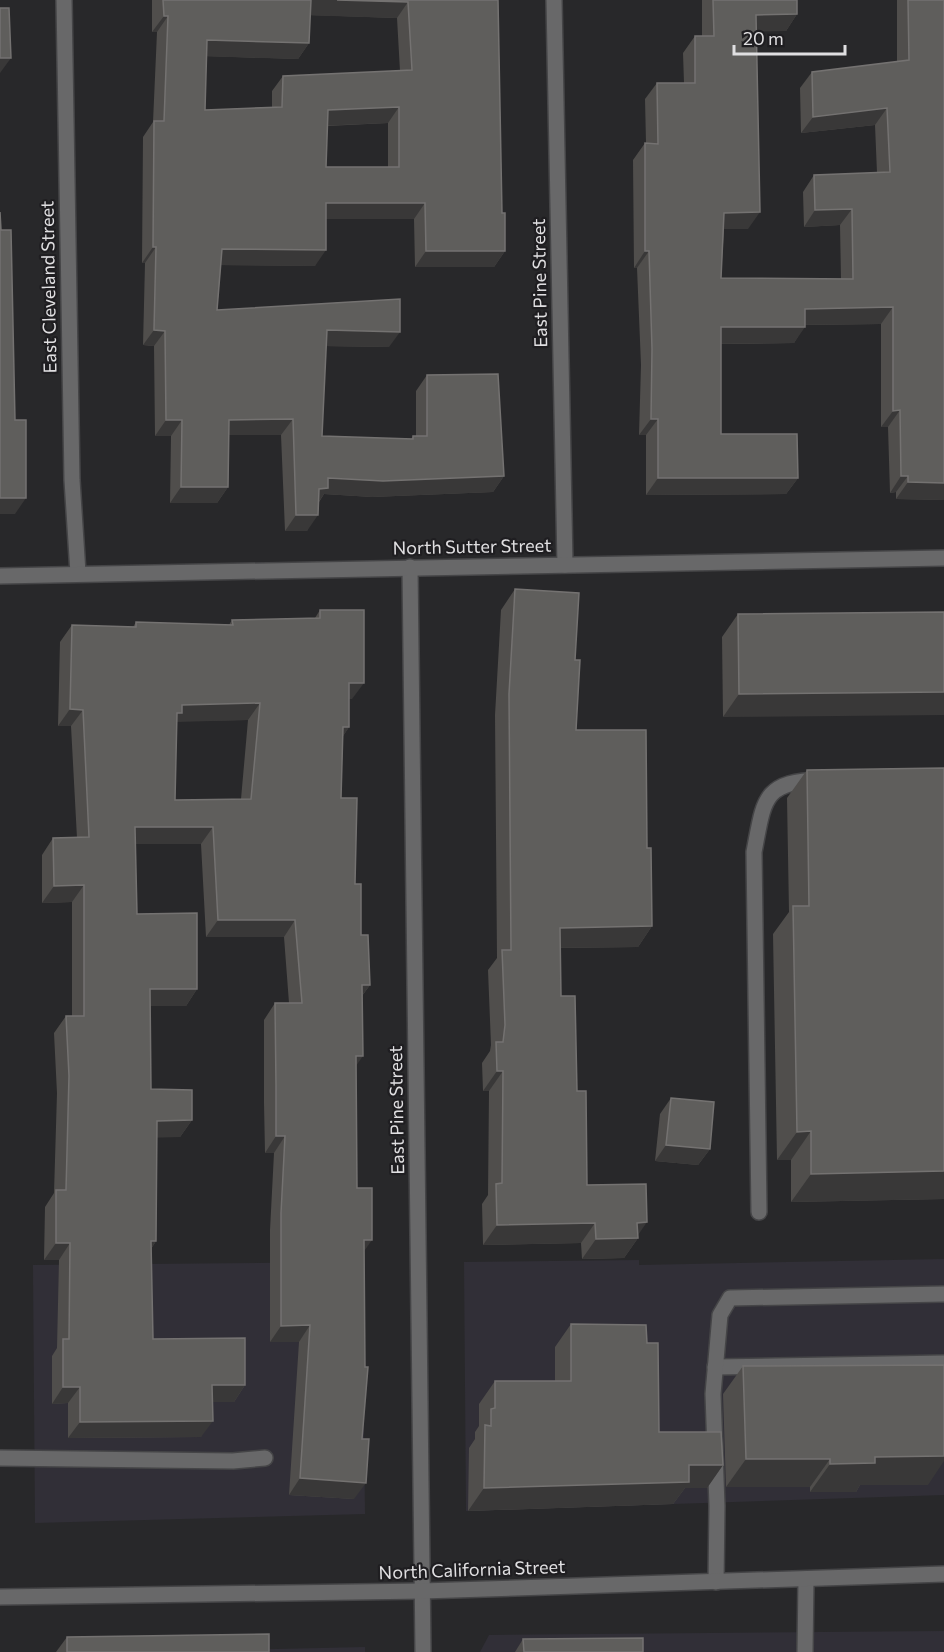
<svg xmlns="http://www.w3.org/2000/svg" width="944" height="1652" font-family="Commissioner,sans-serif">
<style>
.built{fill:#312f37}
.lines{fill:none;stroke-linecap:round;stroke-linejoin:round}
.service-casing{stroke:#454547;stroke-width:18}
.minor-casing{stroke:#454547;stroke-width:18}
.tertiary-casing{stroke:#454547;stroke-width:18}
.service{stroke:#686869;stroke-width:15}
.minor{stroke:#686869;stroke-width:15}
.tertiary{stroke:#686869;stroke-width:15}
.wall{fill:#504e4c;fill-rule:evenodd}
.shaded-wall{fill:#393838}
.building{fill:#5f5e5c;stroke:#747271;stroke-width:1.5;fill-rule:evenodd}
.labels{text-anchor:middle;stroke-width:4.5;stroke-linejoin:round;paint-order:stroke}
.street-label{font-size:18px;fill:#e0dfe1;stroke:#1f1e21}
</style>
<rect width="100%" height="100%" fill="#28282a"/>
<g class="built">
<polygon points="944,1259 944,1495 466,1511 464,1262 639,1260 639,1265"/>
<polygon points="362,1262 365,1514 35,1523 33,1265"/>
<polygon points="944,1631 944,1652 480,1652 489,1635"/>
<polygon points="365,1647 365,1652 137,1652"/>
</g>
<g class="lines">
<g class="service-casing">
<g id="service">
<path d="M759 1212 754 852C764 801 762 781 821 780"/>
<polyline points="715,1367 944,1363"/>
<polyline points="0,1458 233,1461 265,1458"/>
<polyline points="716,1582 717,1506 713,1394 720,1315 730,1298 944,1294"/>
<polyline points="805,1652 806,1579"/>
</g>
</g>
<g class="minor-casing">
<g id="minor">
<polyline points="64,0 72,480 78,573"/>
<polyline points="554,0 565,565"/>
<polyline points="410,567 423,1652"/>
<polyline points="0,576 944,558"/>
</g>
</g>
<g class="tertiary-casing">
<polyline id="tertiary" points="0,1597 422,1591 944,1574"/>
</g>
<use href="#service" class="service"/>
<use href="#minor" class="minor"/>
<use href="#tertiary" class="tertiary"/>
</g>
<g class="wall">
<path d="M152 0H498L502 213 505 251 494 267H415L414 219H326L315 266 221 265 217 310 389 347 326 346 322 436 411 439 413 436H416V391L427 375 504 476 493 492 372 497 324 494 319 502 307 531H285L281 435H229L228 487 217 503H170L171 436H155L154 346 143 345 145 263H142L143 137 153 122 157 32H152ZM310 15 397 18 400 71 283 76 272 91V107L205 110 206 56 298 59 309 43ZM388 123V167H326L327 126Z"/>
<polygon points="702,0 797,0 797,14 786,31 757,31 748,229 724,229 721,278 841,279 840,225 804,227 803,192 814,175 877,173 875,125 801,133 800,88 812,72 897,62 897,0 944,0 944,500 896,499 896,492 890,493 888,427 881,427 881,324 805,325 794,343 721,344 721,434 798,478 786,494 646,495 646,435 639,435 641,365 637,268 634,268 633,160 645,143 646,143 645,99 657,83 684,83 683,53 695,36 702,36"/>
<polygon points="515,589 575,660 576,730 647,848 652,926 638,947 560,948 561,996 577,1091 587,1185 638,1236 638,1238 624,1258 582,1259 581,1243 483,1245 482,1204 488,1195 489,1091 483,1091 482,1063 490,1051 491,1045 488,970 497,958 495,715 501,610"/>
<path d="M320 610 352 699H349V727L343 736 341 798 355 884 361 935 370 985 362 996 356 1066 357 1188 364 1251 354 1499 289 1495 299 1342H270V1230L274 1153H265L264 1103V1020L275 1003H289L284 937H206L201 844H135L137 914 197 989 186 1006H150L151 1089 192 1120 180 1137H157L156 1241 151 1249 153 1339 245 1385 234 1402H212L201 1437 68 1438V1403L52 1404V1356L57 1348 59 1260H44L45 1207 54 1193 57 1093 54 1033 66 1016H72V902L42 903V855L53 838H77L71 726H58L60 642 72 625 133 627 136 622 229 625 232 620 315 618ZM248 720 241 799 175 800 176 721Z"/>
<polygon points="944,612 723,717 722,637 738,614"/>
<polygon points="944,768 944,1199 791,1202 791,1160 777,1160 773,934 789,912 787,798 807,770"/>
<polygon points="671,1098 710,1149 698,1165 655,1161 660,1114"/>
<polygon points="571,1324 647,1343 659,1432 723,1465 707,1488 685,1488 673,1504 468,1511 469,1448 475,1439 475,1432 479,1426 479,1404 495,1381 555,1381 555,1347"/>
<polygon points="743,1366 928,1485 860,1485 856,1492 810,1492 810,1487 726,1487 723,1394"/>
<polygon points="67,1637 269,1652 56,1652"/>
<polygon points="523,1639 643,1652 515,1652"/>
</g>
<g class="shaded-wall">
<polygon points="310,0 337,0 408,2 397,18 300,15"/>
<polygon points="797,14 786,31 745,32 756,15"/>
<polygon points="164,16 168,16 157,32 152,32"/>
<polygon points="207,40 309,43 298,59 196,56"/>
<polygon points="0,58 11,58 0,73"/>
<polygon points="399,107 388,123 317,126 328,110"/>
<polygon points="887,108 875,125 801,133 813,117"/>
<polygon points="326,203 425,203 414,219 315,219"/>
<polygon points="852,209 840,225 804,227 815,210"/>
<polygon points="760,212 748,229 713,229 724,213"/>
<polygon points="153,247 156,247 145,263 142,263"/>
<polygon points="222,249 326,250 315,266 211,265"/>
<polygon points="426,251 505,251 494,267 415,267"/>
<polygon points="645,251 649,251 637,268 634,268"/>
<polygon points="893,307 881,324 794,325 805,309"/>
<polygon points="721,327 805,327 794,343 709,344"/>
<polygon points="154,330 165,331 154,346 143,345"/>
<polygon points="327,330 400,332 389,347 316,346"/>
<polygon points="900,410 888,427 881,427 893,411"/>
<polygon points="293,419 281,435 218,435 229,420"/>
<polygon points="651,419 658,419 646,435 639,435"/>
<polygon points="166,420 182,420 171,436 155,436"/>
<polygon points="504,476 493,492 372,497 324,494 317,504 319,489 328,478"/>
<polygon points="901,476 908,476 896,492 890,493"/>
<polygon points="658,478 798,478 786,494 646,495"/>
<polygon points="908,482 944,483 944,500 896,499"/>
<polygon points="181,487 228,487 217,503 170,503"/>
<polygon points="0,498 26,498 15,514 0,514"/>
<polygon points="296,515 318,515 307,531 285,531"/>
<polygon points="349,683 364,683 352,699 337,699"/>
<polygon points="944,692 944,715 723,717 739,694"/>
<polygon points="260,703 248,720 176,722 165,729 182,705"/>
<polygon points="70,709 83,710 71,726 58,726"/>
<polygon points="343,727 349,727 338,744"/>
<polygon points="135,827 213,827 201,844 123,844"/>
<polygon points="84,885 72,902 42,903 54,886"/>
<polygon points="218,920 295,920 284,937 206,937"/>
<polygon points="652,926 638,947 546,948 560,928"/>
<polygon points="362,985 370,985 358,1001"/>
<polygon points="150,989 197,989 186,1006 138,1006"/>
<polygon points="356,1056 363,1056 351,1073"/>
<polygon points="497,1071 503,1071 489,1091 483,1091"/>
<polygon points="192,1120 180,1137 145,1138 157,1121"/>
<polygon points="811,1131 791,1160 777,1160 797,1132"/>
<polygon points="276,1136 285,1136 274,1153 265,1153"/>
<polygon points="666,1145 710,1149 698,1165 655,1161"/>
<polygon points="944,1171 944,1199 791,1202 811,1174"/>
<polygon points="647,1222 636,1238 638,1238 624,1258 582,1259 596,1239 637,1223"/>
<polygon points="595,1223 581,1243 483,1245 497,1225"/>
<polygon points="364,1240 372,1240 360,1257"/>
<polygon points="151,1241 156,1241 145,1258"/>
<polygon points="56,1243 70,1243 59,1260 44,1260"/>
<polygon points="310,1325 299,1342 270,1342 281,1326"/>
<polygon points="212,1385 245,1385 234,1402 200,1402"/>
<polygon points="63,1387 80,1387 68,1403 52,1404"/>
<polygon points="213,1421 201,1437 68,1438 80,1422"/>
<polygon points="944,1456 944,1461 928,1485 860,1485 856,1492 810,1492 830,1464 875,1457"/>
<polygon points="746,1459 830,1459 810,1487 726,1487"/>
<polygon points="689,1465 723,1465 707,1488 685,1488 673,1504 468,1511 484,1488"/>
<polygon points="300,1478 366,1483 354,1499 289,1495"/>
</g>
<g class="building">
<path d="M163 0H311L309 43 207 40 205 110 282 107 283 76 412 70 408 2 337 0H498L502 213H505V251H426L425 203H326V250L222 249 217 310 400 299V332L327 330 322 436 413 439V436H427V375L498 374 504 476 383 481 328 478V488L319 489 318 515H296L293 419 229 420 228 487H181L182 420H166L165 331 154 330 156 247H153L154 121H164L168 16H164ZM399 107V167H326L328 110Z"/>
<polygon points="713,0 797,0 797,14 756,15 760,212 724,213 721,278 853,279 852,209 815,210 814,175 890,172 887,108 813,117 812,72 909,60 908,0 944,0 944,483 908,482 908,476 901,476 900,410 893,411 893,307 805,309 805,327 721,327 721,434 797,434 798,478 658,478 658,419 651,419 652,349 649,251 645,251 645,143 658,144 657,83 695,83 695,36 714,36"/>
<polygon points="0,8 9,8 11,58 0,58"/>
<polygon points="0,212 1,230 11,230 15,420 26,420 26,498 0,498"/>
<polygon points="515,589 579,593 575,660 580,660 576,730 646,730 647,848 651,848 652,926 560,928 561,996 575,996 577,1091 586,1091 587,1185 646,1184 647,1222 637,1223 638,1238 596,1239 595,1223 497,1225 496,1184 502,1183 503,1071 497,1071 496,1042 503,1042 505,1025 502,950 511,950 509,694"/>
<path d="M320 610H364V683H349V727H343L341 798H357L355 884H361V935H368L370 985H362L363 1056H356L357 1188H372V1240H364L365 1367H368L362 1439H369L366 1483 300 1478 310 1325 281 1326V1213L285 1136H276V1086L275 1003H302L295 920H218L213 827H135L137 914 197 913V989H150L151 1089 192 1090V1120L157 1121 156 1241H151L153 1339 245 1338V1385H212L213 1421 80 1422V1387H63V1339H69L70 1243H56V1190H66L69 1076 66 1016H84V885L54 886 53 838 89 837 83 710 70 709 72 625 136 627V622L233 625 232 620 320 618ZM260 703 251 799 175 800 177 713H182V705Z"/>
<polygon points="944,612 944,692 739,694 738,614"/>
<polygon points="944,768 944,1171 811,1174 811,1131 797,1132 793,906 809,906 807,770"/>
<polygon points="671,1098 714,1102 710,1149 666,1145"/>
<polygon points="571,1324 646,1325 647,1343 658,1343 659,1432 721,1432 723,1465 689,1465 689,1482 484,1488 485,1425 491,1426 491,1409 495,1408 495,1381 571,1381"/>
<polygon points="944,1365 944,1456 875,1457 875,1463 830,1464 830,1459 746,1459 743,1366"/>
<polygon points="269,1634 269,1652 67,1652 67,1637"/>
<polygon points="643,1638 643,1652 524,1652 523,1639"/>
</g>
<g class="labels">
<g class="street-label">
<text transform="translate(540 283) rotate(-91)" y="6">East Pine Street</text>
<text transform="translate(49 287) rotate(-91)" y="6">East Cleveland Street</text>
<text transform="translate(472 547) rotate(-1)" y="6">North Sutter Street</text>
<text transform="translate(397 1110) rotate(-91)" y="6">East Pine Street</text>
<text transform="translate(472 1570) rotate(-2)" y="6">North California Street</text>
</g>
</g>
<path d="M734 45v9h111v-9" fill="none" stroke="#e0dfe1" stroke-width="3"/>
<text x="743" y="45" font-size="18" fill="#e0dfe1" stroke="#1f1e21" stroke-width="4.5" paint-order="stroke">20 m</text>
</svg>
